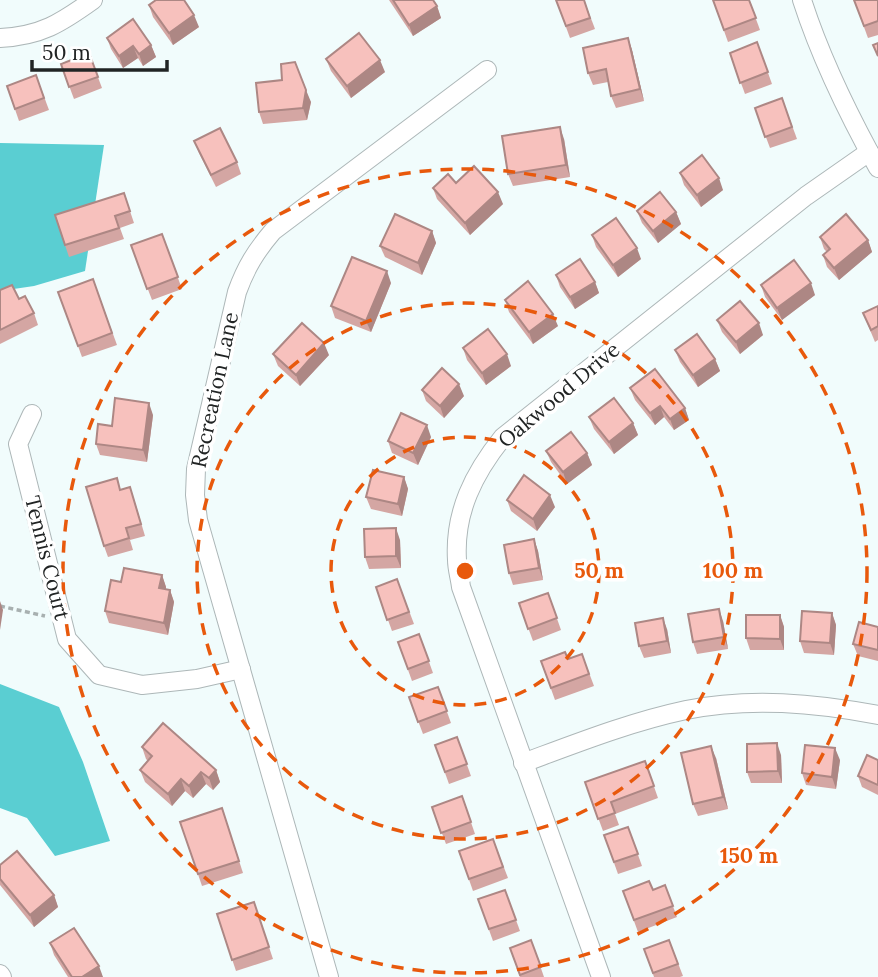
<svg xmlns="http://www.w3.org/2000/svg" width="878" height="977" font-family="Lora,serif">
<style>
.forest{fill:#5aced2}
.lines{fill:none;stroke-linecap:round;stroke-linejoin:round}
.minor-casing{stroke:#adb7b8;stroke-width:20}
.path{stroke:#a8b0b0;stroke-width:3.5;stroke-dasharray:5 3.5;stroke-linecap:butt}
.minor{stroke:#fff;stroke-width:18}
.wall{fill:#d4a6a3}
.shaded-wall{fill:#ad8784}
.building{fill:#f7c1bd;stroke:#ad8784;stroke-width:2}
.ring{fill:none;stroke:#e8590c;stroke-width:3.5;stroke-dasharray:12 9}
.labels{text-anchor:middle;stroke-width:7;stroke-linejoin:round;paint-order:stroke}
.street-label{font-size:21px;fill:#212424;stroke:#fff}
.centre{fill:#e8590c;stroke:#fff;stroke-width:3.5}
.ring-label{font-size:21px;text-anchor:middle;font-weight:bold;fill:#e8590c;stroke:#fff;stroke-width:7;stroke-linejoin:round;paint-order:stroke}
</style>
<rect width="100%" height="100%" fill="#f1fcfc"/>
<g class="forest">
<polygon points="0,143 104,145 85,271 34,286 0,291"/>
<polygon points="0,684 59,707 83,762 110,841 55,856 27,818 0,808"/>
</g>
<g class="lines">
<g class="minor-casing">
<g id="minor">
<path d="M802 0C821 59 848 114 878 168"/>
<path d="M0 38C41 36 61 23 93 0"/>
<polyline points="32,414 18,444 67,639 99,675 142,685 197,679 241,669"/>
<path d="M523 763C577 743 630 722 686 710 750 697 815 703 878 715"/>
<polyline points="0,974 2,977"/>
<path d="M329 977 198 520 195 495 196 469 237 292C246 267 256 251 273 231L487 70"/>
<path d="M601 977 461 587C460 578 457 569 457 560 454 512 474 473 503 437L806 196 869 152"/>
</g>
</g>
<polyline class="path" points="0,606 45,616"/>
<use href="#minor" class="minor"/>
</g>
<g class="wall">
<polygon points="389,0 433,0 437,6 441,18 413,36"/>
<polygon points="556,0 584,0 595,29 570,38"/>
<polygon points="713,0 749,0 760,30 728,42"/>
<polygon points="854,0 878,0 878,35 868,38"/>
<polygon points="149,5 199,27 173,45 153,17"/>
<polygon points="107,38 151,45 156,57 143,66 138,58 123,68 111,49"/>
<polygon points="628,38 632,50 644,101 616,108 611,96 608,82 593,85 588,73"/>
<polygon points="757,42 772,84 745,94 730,53"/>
<polygon points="89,53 102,88 74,99 61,64"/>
<polygon points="326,59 385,72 351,98 331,71"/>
<polygon points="36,75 49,110 19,121 7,86"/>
<polygon points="282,80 311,102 307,120 263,124 259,112"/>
<polygon points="782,98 797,139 770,148 755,108"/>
<polygon points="564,139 570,177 513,186 508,174"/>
<polygon points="194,141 237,162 241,174 216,187 199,153"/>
<polygon points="680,173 723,190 701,207 684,185"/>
<polygon points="456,183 503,204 470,235 437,199 433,188"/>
<polygon points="124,193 134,223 120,228 124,239 69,257 55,215"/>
<polygon points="637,211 676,212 681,224 658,243 642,223"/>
<polygon points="432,231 436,243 422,275 385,257 380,246"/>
<polygon points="162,234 182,289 152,300 131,245"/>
<polygon points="592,235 641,259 618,277 596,247"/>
<polygon points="820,237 868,240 872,252 839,280 827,267 823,255 827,252 824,249"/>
<polygon points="556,275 595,282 599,293 575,309 560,287"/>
<polygon points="93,279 117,345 82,357 58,292"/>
<polygon points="391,283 371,332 335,318 331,306"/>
<polygon points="761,285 815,295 782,320 765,297"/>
<polygon points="0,290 19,299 34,313 38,325 0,344"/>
<polygon points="505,300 558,326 533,344 509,312"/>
<polygon points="878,306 878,340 875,342 863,313"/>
<polygon points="717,320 763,335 740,354 722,332"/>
<polygon points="463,348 511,366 486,385 467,360"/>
<polygon points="675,350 715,359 720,371 698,387 680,362"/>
<polygon points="273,354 329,355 300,386 278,366"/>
<polygon points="630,388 685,408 689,420 674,430 664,417 655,425 635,400"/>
<polygon points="422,390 464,396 444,418 426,401"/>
<polygon points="153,415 147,462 100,455 96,444 112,426"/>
<polygon points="589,417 633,423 638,435 614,454 594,429"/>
<polygon points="431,437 418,465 392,453 388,441"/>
<polygon points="546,451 587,453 592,465 567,484 551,462"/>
<polygon points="404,477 408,489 402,516 371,509 366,497"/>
<polygon points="121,490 134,499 145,536 130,540 133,550 108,557 104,546"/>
<polygon points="507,500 555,507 537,531 511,511"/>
<polygon points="534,539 538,551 543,580 513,585 509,573"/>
<polygon points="400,540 401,568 369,569 365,557"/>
<polygon points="162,575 166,587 166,589 170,590 174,602 168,635 109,623 105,611 121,582"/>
<polygon points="397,579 414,624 392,631 376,587"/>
<polygon points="548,593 561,630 533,641 519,603"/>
<polygon points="832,613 836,625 834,655 804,653 800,641"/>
<polygon points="780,615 784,627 784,650 750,650 746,638"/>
<polygon points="723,621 728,649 697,654 693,642"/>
<polygon points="878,627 878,661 858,656 853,644"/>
<polygon points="667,629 671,653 644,658 639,646"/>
<polygon points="419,634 433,673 412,681 398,642"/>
<polygon points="582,654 594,686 555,700 541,661 568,659"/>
<polygon points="438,687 451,723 423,734 409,697"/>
<polygon points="457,737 471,776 449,784 435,745"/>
<polygon points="142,747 216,770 220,782 213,790 206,784 193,798 185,791 172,806 145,782 140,770 148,761 146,759"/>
<polygon points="781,755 782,783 751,783 747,772"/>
<polygon points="716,758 728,809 698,816 693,804"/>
<polygon points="840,760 836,789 806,785 802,773"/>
<polygon points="878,760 878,795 862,787 858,776"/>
<polygon points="645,761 658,798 615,814 619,825 603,831 585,782"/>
<polygon points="462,796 475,834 446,844 432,807"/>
<polygon points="222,808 243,873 202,886 180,822"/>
<polygon points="628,827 642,866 618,874 604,835"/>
<polygon points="493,839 508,878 473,891 459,851"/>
<polygon points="0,865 54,895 58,907 34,927 0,885"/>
<polygon points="665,885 677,917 638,932 623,891 653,890"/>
<polygon points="505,890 520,931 493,941 478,899"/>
<polygon points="254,902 273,959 236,971 217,914"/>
<polygon points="531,940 544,977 520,977 510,948"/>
<polygon points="669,940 683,976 680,977 654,977 644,949"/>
<polygon points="50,943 103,977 68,977 54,955"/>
</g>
<g class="shaded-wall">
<polygon points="437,6 441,18 413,36 409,25"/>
<polygon points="194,15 199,27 173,45 169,33"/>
<polygon points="628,38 632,50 644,101 640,89"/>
<polygon points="151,45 156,57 143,66 139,54"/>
<polygon points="133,46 138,58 123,68 119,56"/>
<polygon points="380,60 385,72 351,98 347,86"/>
<polygon points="306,90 311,102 307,120 303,108"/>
<polygon points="560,127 564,139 570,177 566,165"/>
<polygon points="719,178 723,190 701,207 697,195"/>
<polygon points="498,192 503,204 470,235 465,223"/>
<polygon points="676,212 681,224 658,243 653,231"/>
<polygon points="432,231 436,243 422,275 418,263"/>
<polygon points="868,240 872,252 839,280 834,268"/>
<polygon points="637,248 641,259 618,277 613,265"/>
<polygon points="387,271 391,283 371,332 366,321"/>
<polygon points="595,282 599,293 575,309 570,297"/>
<polygon points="811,283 815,295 782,320 777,308"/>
<polygon points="553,314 558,326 533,344 529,332"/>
<polygon points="759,323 763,335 740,354 736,342"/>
<polygon points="324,343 329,355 300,386 296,375"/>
<polygon points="507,354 511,366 486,385 482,373"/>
<polygon points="715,359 720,371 698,387 693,375"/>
<polygon points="459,384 464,396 444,418 440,406"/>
<polygon points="149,403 153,415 147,462 143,450"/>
<polygon points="660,406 664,417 655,425 650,413"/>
<polygon points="685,408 689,420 674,430 670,419"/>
<polygon points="633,423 638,435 614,454 609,442"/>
<polygon points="427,425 431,437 418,465 413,453"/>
<polygon points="587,453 592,465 567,484 563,472"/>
<polygon points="404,477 408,489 402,516 398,504"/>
<polygon points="550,495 555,507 537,531 533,519"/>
<polygon points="396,528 400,540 401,568 396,556"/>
<polygon points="534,539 538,551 543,580 539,568"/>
<polygon points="162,575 166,587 164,600 159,588"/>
<polygon points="170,590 174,602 168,635 164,623"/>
<polygon points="0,601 3,610 0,630"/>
<polygon points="719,609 723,621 728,649 724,637"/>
<polygon points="832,613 836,625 834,655 830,643"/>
<polygon points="780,615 784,627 784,650 780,639"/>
<polygon points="663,618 667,629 671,653 667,641"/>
<polygon points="777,743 781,755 782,783 778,771"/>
<polygon points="711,746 716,758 728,809 723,797"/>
<polygon points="835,748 840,760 836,789 832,777"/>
<polygon points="216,770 220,782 213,790 209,778"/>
<polygon points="201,772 206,784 193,798 189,786"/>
<polygon points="181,779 185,791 172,806 168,794"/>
<polygon points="54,895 58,907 34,927 30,915"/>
<polygon points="99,966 103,977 82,977"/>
</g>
<g class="building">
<polygon points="156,0 184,0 194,15 169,33 149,5"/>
<polygon points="393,0 433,0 437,6 409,25"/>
<polygon points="556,0 584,0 590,18 566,26"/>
<polygon points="713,0 749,0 756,18 724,30"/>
<polygon points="854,0 878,0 878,21 864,26"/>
<polygon points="133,19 151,45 139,54 133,46 119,56 107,38"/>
<polygon points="359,33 380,60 347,86 326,59"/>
<polygon points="628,38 640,89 611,96 606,69 588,73 583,48"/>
<polygon points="757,42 768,72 740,83 730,53"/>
<polygon points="878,43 878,56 873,45"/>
<polygon points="89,53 98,77 69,87 61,64"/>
<polygon points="295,62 306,90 303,108 259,112 256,83 282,80 281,64"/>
<polygon points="36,75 44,98 15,109 7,86"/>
<polygon points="782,98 792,127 765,137 755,108"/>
<polygon points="560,127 566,165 508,174 502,136"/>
<polygon points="220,128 237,162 211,175 194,141"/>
<polygon points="702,155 719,178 697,195 680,173"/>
<polygon points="474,166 498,192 465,223 433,188 448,174 456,183"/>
<polygon points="660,192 676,212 653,231 637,211"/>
<polygon points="124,193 130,211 115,216 119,228 65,245 55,215"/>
<polygon points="395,214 432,231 418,263 380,246"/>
<polygon points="846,214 868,240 834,268 823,255 830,249 820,237"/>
<polygon points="616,218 637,248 613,265 592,235"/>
<polygon points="162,234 178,277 147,289 131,245"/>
<polygon points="352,257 387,271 366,321 331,306"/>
<polygon points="580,259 595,282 570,297 556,275"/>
<polygon points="794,260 811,283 777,308 761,285"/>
<polygon points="93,279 112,333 78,346 58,292"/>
<polygon points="528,281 553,314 529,332 505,300"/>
<polygon points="12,285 19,299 25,296 34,313 0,330 0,290"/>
<polygon points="740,301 759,323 736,342 717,320"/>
<polygon points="878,306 878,326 871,330 863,313"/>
<polygon points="302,323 324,343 296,375 273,354"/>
<polygon points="488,329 507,354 482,373 463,348"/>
<polygon points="697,334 715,359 693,375 675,350"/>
<polygon points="442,368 459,384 440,406 422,390"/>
<polygon points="655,369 685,408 670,419 660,406 650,413 630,388"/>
<polygon points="115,398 149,403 143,450 96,444 98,424 112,426"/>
<polygon points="614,398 633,423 609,442 589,417"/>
<polygon points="401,413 427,425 413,453 388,441"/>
<polygon points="571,432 587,453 563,472 546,451"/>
<polygon points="373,470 404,477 398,504 366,497"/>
<polygon points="524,475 550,495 533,519 507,500"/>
<polygon points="117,478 120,490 130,487 141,524 126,528 129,538 104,546 86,487"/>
<polygon points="396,528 396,556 365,557 364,529"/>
<polygon points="534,539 539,568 509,573 504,545"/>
<polygon points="124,568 162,575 159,588 170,590 164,623 105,611 111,580 121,582"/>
<polygon points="397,579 409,612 387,620 376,587"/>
<polygon points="548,593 557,618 528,629 519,603"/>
<polygon points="719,609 724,637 693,642 688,614"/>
<polygon points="802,611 832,613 830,643 800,641"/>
<polygon points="746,615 780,615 780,639 746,638"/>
<polygon points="663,618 667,641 639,646 635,623"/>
<polygon points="859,622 878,627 878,650 853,644"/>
<polygon points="419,634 429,661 408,669 398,642"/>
<polygon points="565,652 568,659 582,654 589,674 551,688 541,661"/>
<polygon points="438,687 447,711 418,722 409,697"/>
<polygon points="163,723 216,770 209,778 201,772 189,786 181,779 168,794 140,770 152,756 142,747"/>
<polygon points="457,737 467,764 445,772 435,745"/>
<polygon points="777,743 778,771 747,772 747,744"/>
<polygon points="805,745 835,748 832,777 802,773"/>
<polygon points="711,746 723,797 693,804 681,753"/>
<polygon points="867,755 878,760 878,785 858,776"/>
<polygon points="645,761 654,786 611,802 615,813 598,819 585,782"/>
<polygon points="462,796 471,822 441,833 432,807"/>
<polygon points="222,808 239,861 198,874 180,822"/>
<polygon points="628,827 638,854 614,862 604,835"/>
<polygon points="493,839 503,867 469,879 459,851"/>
<polygon points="17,851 54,895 30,915 0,879 0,865"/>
<polygon points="649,881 653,890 665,885 673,906 634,920 623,891"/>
<polygon points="505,890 516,920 489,929 478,899"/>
<polygon points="254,902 269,947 232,960 217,914"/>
<polygon points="74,928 99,966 82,977 72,977 50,943"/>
<polygon points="531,940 541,967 520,975 510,948"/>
<polygon points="669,940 678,964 653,973 644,949"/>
</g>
<g class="ring">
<circle cx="465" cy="571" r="134"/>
<circle cx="465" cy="571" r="268"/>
<circle cx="465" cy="571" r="402"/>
</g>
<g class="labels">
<g class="street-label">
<text transform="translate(215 390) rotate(-78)" y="7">Recreation Lane</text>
<text transform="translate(559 395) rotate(-40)" y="7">Oakwood Drive</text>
<text transform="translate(47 558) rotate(76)" y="7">Tennis Court</text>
</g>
</g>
<circle cx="465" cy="571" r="10" class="centre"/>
<g class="ring-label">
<text x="599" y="578">50 m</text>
<text x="733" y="578">100 m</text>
<text x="749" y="863">150 m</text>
</g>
<path d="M32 60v10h135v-10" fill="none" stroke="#212424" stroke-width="3.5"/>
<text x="42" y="60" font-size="21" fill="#212424" stroke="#ffffff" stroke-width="5" paint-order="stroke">50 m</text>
</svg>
